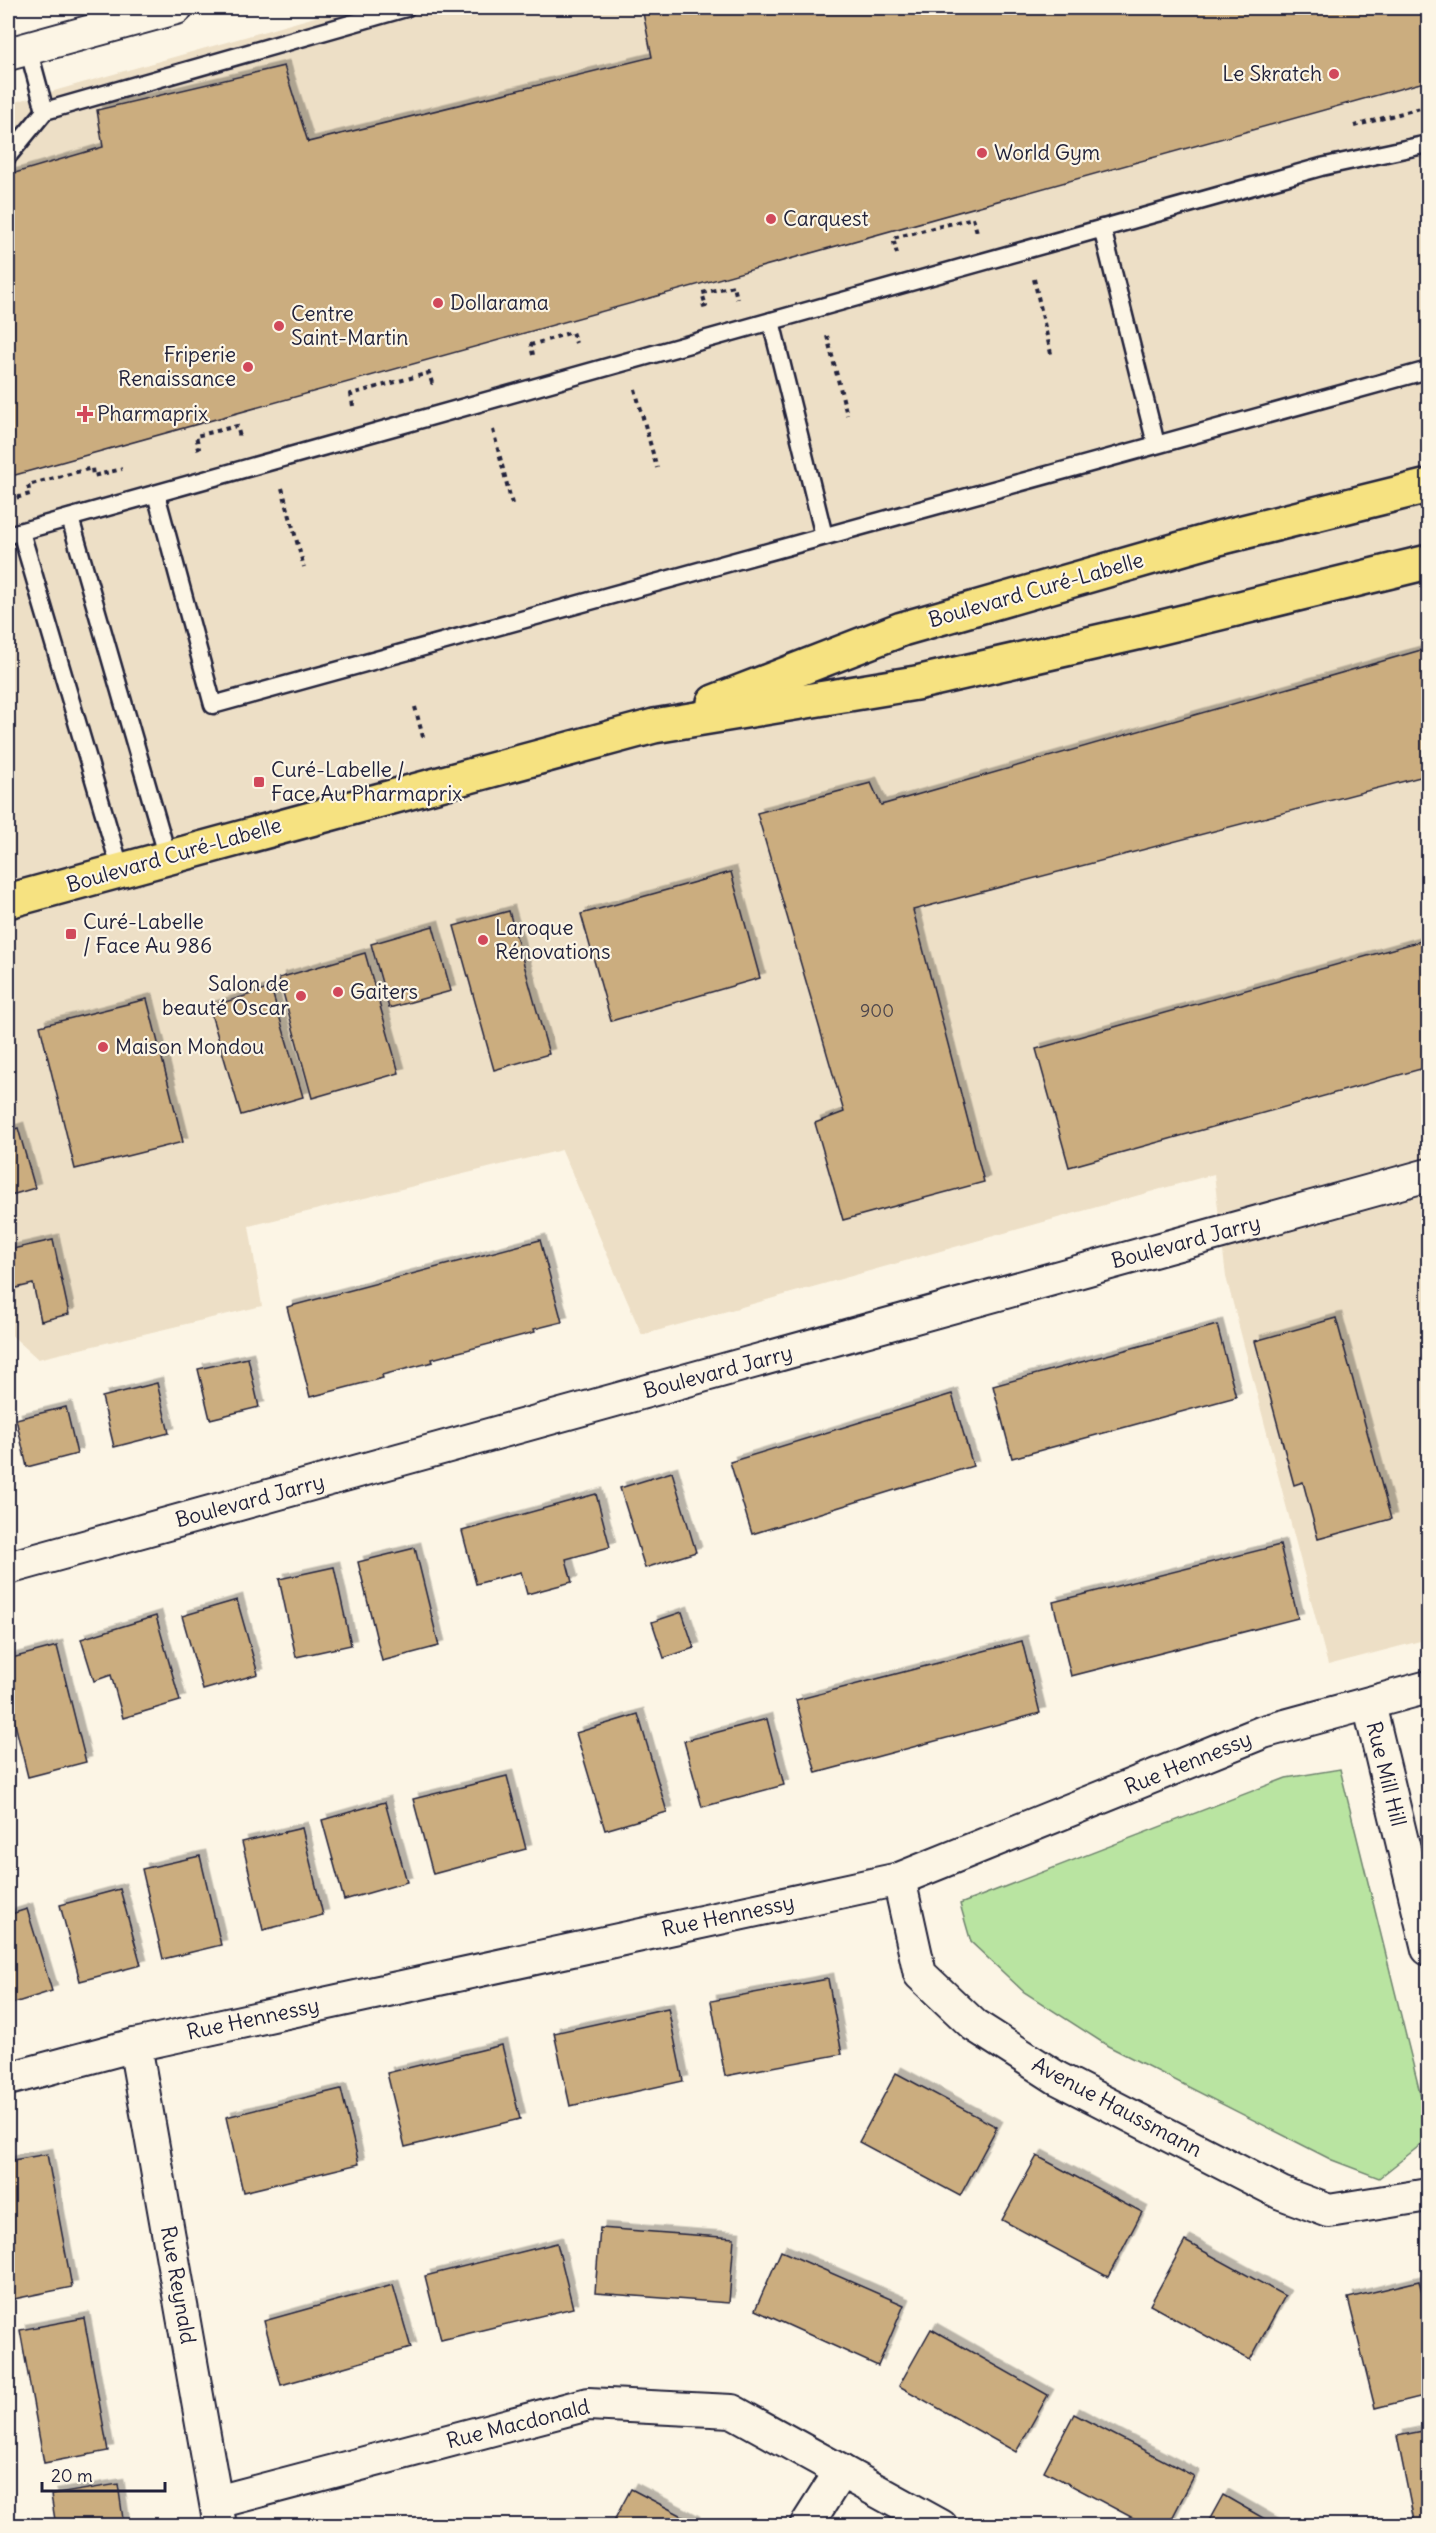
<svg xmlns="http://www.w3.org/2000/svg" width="1436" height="2533" font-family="Delius,sans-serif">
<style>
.built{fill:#eddfc6}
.green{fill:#b9e4a1;stroke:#6e836e;stroke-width:1.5}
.building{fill:#cbad7f;stroke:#22223b;stroke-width:1.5;filter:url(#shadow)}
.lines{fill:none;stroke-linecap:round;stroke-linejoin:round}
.service-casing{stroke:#22223b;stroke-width:21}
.minor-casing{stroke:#22223b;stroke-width:36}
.primary-casing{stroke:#22223b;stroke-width:38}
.path{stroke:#22223b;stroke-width:4;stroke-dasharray:4.5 4.5;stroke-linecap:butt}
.service{stroke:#fcf5e5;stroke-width:16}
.minor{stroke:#fcf5e5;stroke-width:32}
.primary{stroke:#f6e281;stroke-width:33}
.poi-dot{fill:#d1495b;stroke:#fcf5e5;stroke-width:2}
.labels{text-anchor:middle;stroke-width:4.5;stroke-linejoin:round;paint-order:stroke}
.number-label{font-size:18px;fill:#4c454c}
.poi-label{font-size:21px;fill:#22223b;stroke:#fcf5e5;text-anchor:start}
.street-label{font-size:21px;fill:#22223b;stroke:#fcf5e5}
</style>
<defs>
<filter id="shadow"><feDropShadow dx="5.5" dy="-5.5" stdDeviation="0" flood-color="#0004"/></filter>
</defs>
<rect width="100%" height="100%" fill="#fcf5e5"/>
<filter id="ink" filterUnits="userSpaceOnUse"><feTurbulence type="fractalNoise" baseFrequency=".0167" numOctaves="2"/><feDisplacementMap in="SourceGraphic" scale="12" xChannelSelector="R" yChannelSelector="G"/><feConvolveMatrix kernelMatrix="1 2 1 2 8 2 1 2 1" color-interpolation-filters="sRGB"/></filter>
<g filter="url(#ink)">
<polygon class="built" points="347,8 1428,8 1428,1639 1328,1665 1226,1277 1214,1174 642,1335 562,1150 249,1226 262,1306 38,1359 8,1332 8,104"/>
<polygon class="green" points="1340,1769 1428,2125 1428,2139 1379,2178 1332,2160 1108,2046 1024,1992 971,1942 960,1904 1286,1778"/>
<g class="building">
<polygon points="642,8 1428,8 1428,81 8,477 8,175 103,147 97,110 284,66 308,142 652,57"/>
<polygon points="1428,648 1428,775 913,910 984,1182 843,1220 815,1123 844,1112 757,813 871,783 881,805"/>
<polygon points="731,872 760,978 611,1021 581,914"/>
<polygon points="509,911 549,1054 494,1070 454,926"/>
<polygon points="433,926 451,991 389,1008 371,944"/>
<polygon points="1428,939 1428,1067 1069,1167 1036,1049"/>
<polygon points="365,953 399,1073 312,1098 279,978"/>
<polygon points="271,988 303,1097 241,1115 209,1007"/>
<polygon points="147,999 183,1142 75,1169 40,1026"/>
<polygon points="18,1128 35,1188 8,1196 8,1131"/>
<polygon points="53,1240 69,1314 41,1321 33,1284 8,1290 8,1250"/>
<polygon points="540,1240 562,1322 534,1329 535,1332 432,1359 433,1362 382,1375 383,1378 310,1397 287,1307"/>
<polygon points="1336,1318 1391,1519 1318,1539 1303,1482 1294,1485 1255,1341"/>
<polygon points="1217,1325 1236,1397 1012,1458 993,1386"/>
<polygon points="248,1358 259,1407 210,1419 198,1369"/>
<polygon points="157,1383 169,1433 114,1447 102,1397"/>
<polygon points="952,1394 973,1466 752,1534 730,1462"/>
<polygon points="66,1407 77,1454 27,1467 16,1419"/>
<polygon points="672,1472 696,1552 645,1568 620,1488"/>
<polygon points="596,1494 610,1547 566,1559 572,1582 527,1594 521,1572 476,1584 462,1531"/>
<polygon points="1280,1545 1298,1618 1071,1676 1053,1602"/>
<polygon points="415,1548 439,1646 382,1661 358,1562"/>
<polygon points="334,1567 351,1645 296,1657 279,1579"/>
<polygon points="237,1600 258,1674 203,1690 182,1616"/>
<polygon points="682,1612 694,1648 664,1658 652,1622"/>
<polygon points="156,1616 180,1701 123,1718 111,1675 94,1681 81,1639"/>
<polygon points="1022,1641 1040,1713 816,1773 796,1700"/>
<polygon points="57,1646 86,1762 28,1777 8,1695 8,1659"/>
<polygon points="638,1714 667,1812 605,1830 576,1733"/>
<polygon points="767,1719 784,1785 702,1807 684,1741"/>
<polygon points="507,1776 526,1849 433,1874 413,1799"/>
<polygon points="385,1802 407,1882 344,1900 322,1820"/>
<polygon points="302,1828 323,1915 263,1930 242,1842"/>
<polygon points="200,1856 221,1945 163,1959 142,1869"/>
<polygon points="120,1889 141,1965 80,1981 60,1905"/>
<polygon points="27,1909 52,1991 8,2005 8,1915"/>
<polygon points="828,1979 842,2054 725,2076 711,2001"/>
<polygon points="668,2008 683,2081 570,2106 554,2033"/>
<polygon points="502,2045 520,2119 405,2147 387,2073"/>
<polygon points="896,2073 997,2127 960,2196 859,2142"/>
<polygon points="341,2089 359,2164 243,2192 226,2117"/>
<polygon points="47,2154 72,2287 9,2300 8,2161"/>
<polygon points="1037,2156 1142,2212 1108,2277 1002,2220"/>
<polygon points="600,2228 734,2238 729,2303 595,2293"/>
<polygon points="1185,2241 1285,2296 1250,2360 1150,2305"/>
<polygon points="557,2243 573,2308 441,2340 425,2276"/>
<polygon points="781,2251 904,2305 878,2366 755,2310"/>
<polygon points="1419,2281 1428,2318 1428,2395 1375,2408 1348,2298"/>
<polygon points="393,2285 411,2348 281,2385 264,2321"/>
<polygon points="84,2318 108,2451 44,2463 20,2330"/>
<polygon points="931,2329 1048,2395 1016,2452 899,2386"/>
<polygon points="1074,2414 1194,2476 1168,2526 1148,2526 1044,2471"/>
<polygon points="1428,2430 1428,2526 1415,2526 1397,2436"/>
<polygon points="118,2484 124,2526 56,2526 51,2495"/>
<polygon points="631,2489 694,2522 693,2526 611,2526"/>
<polygon points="1223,2495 1277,2526 1206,2526"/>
</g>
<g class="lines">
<g class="service-casing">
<g id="service">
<polyline points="28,48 45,111"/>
<polyline points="8,156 45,111 406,8"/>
<polyline points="1102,228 1156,444"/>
<polyline points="771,321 824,536"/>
<polyline points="156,494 213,705 1428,370"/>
<polyline points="70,518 168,858"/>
<polyline points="21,532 121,871"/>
<polyline points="8,535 1321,167 1428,144"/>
</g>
</g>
<g class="minor-casing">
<g id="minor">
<polyline points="8,54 176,8"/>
<polyline points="8,1568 1428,1175"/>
<polyline points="1369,1704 1428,1949"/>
<polyline points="899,1879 920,1974 974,2025 1057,2078 1281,2193 1329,2211 1428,2195"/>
<polyline points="135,2045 220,2526"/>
<polyline points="8,2079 135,2045 899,1879 1263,1732 1428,1687"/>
<polyline points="217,2502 588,2404 732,2411 941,2526"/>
<polyline points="806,2526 841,2471"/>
</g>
</g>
<g class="primary-casing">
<g id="primary">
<polyline points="714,702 902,629 1219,538 1428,486"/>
<polyline points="8,901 654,726 916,683 1150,630 1428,562"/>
</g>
</g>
<g class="path">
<polyline points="1354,126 1428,106"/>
<polyline points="897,254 893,238 973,218 977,232"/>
<polyline points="1034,279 1052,358"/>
<polyline points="702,307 706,306 702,293 734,286 737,299"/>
<polyline points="827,336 847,415"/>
<polyline points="533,355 531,345 572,332 576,343"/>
<polyline points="635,389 657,468"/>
<polyline points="353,406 351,394 429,373 432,383 436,381"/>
<polyline points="493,430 513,508"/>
<polyline points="196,449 199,448 196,436 237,426 240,437 242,436"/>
<polyline points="282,488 304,567"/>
<polyline points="8,500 30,494 28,485 92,468 93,476 122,469"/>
<polyline points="415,707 423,737"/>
</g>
<use href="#service" class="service"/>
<use href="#minor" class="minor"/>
<use href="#primary" class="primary"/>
</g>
</g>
<g class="poi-dot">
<circle cx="1334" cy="74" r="6"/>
<circle cx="982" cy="153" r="6"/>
<circle cx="771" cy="219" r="6"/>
<circle cx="438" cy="303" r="6"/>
<circle cx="279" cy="326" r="6"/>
<circle cx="248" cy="367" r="6"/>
<path d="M82 405h6v6h6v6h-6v6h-6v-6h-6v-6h6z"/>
<rect x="253" y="776" width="12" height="12" rx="3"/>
<rect x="65" y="928" width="12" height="12" rx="3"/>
<circle cx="483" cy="940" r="6"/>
<circle cx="338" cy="992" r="6"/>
<circle cx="301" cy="996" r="6"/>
<circle cx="103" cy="1047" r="6"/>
</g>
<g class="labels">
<g class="number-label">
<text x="877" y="1017">900</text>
</g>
<g class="poi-label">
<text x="1322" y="81" text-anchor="end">Le Skratch</text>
<text x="994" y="160">World Gym</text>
<text x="783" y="226">Carquest</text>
<text x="450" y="310">Dollarama</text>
<text x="291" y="321">Centre<tspan x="291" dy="24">Saint-Martin</tspan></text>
<text x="236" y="362" text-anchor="end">Friperie<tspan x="236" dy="24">Renaissance</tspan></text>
<text x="97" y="421">Pharmaprix</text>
<text x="271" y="777">Curé-Labelle /<tspan x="271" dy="24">Face Au Pharmaprix</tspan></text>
<text x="83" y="929">Curé-Labelle<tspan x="83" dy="24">/ Face Au 986</tspan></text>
<text x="495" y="935">Laroque<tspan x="495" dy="24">Rénovations</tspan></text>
<text x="289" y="991" text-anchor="end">Salon de<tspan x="289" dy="24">beauté Oscar</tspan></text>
<text x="350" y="999">Gaiters</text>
<text x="115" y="1054">Maison Mondou</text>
</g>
<g class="street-label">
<text transform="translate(1036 590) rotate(-16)" y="7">Boulevard Curé-Labelle</text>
<text transform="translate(174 855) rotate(-16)" y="7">Boulevard Curé-Labelle</text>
<text transform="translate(1186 1242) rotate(-15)" y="7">Boulevard Jarry</text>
<text transform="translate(718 1372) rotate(-15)" y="7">Boulevard Jarry</text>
<text transform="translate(250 1501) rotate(-15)" y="7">Boulevard Jarry</text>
<text transform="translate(1188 1763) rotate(-22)" y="7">Rue Hennessy</text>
<text transform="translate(1386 1774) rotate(76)" y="7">Rue Mill Hill</text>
<text transform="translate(728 1916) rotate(-12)" y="7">Rue Hennessy</text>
<text transform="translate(253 2019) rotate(-12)" y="7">Rue Hennessy</text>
<text transform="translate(1117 2107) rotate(28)" y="7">Avenue Haussmann</text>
<text transform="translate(178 2285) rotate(80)" y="7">Rue Reynald</text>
<text transform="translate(518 2424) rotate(-14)" y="7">Rue Macdonald</text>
</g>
</g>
<rect width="1436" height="2533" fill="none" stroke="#fcf5e5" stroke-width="30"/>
<rect x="15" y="15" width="1406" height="2503" fill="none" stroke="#22223b" stroke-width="2" filter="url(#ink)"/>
<path d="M42 2482v9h123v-9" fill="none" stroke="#22223b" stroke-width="3"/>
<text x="51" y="2482" font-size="18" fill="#22223b" stroke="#fcf5e5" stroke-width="4.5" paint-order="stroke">20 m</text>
</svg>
